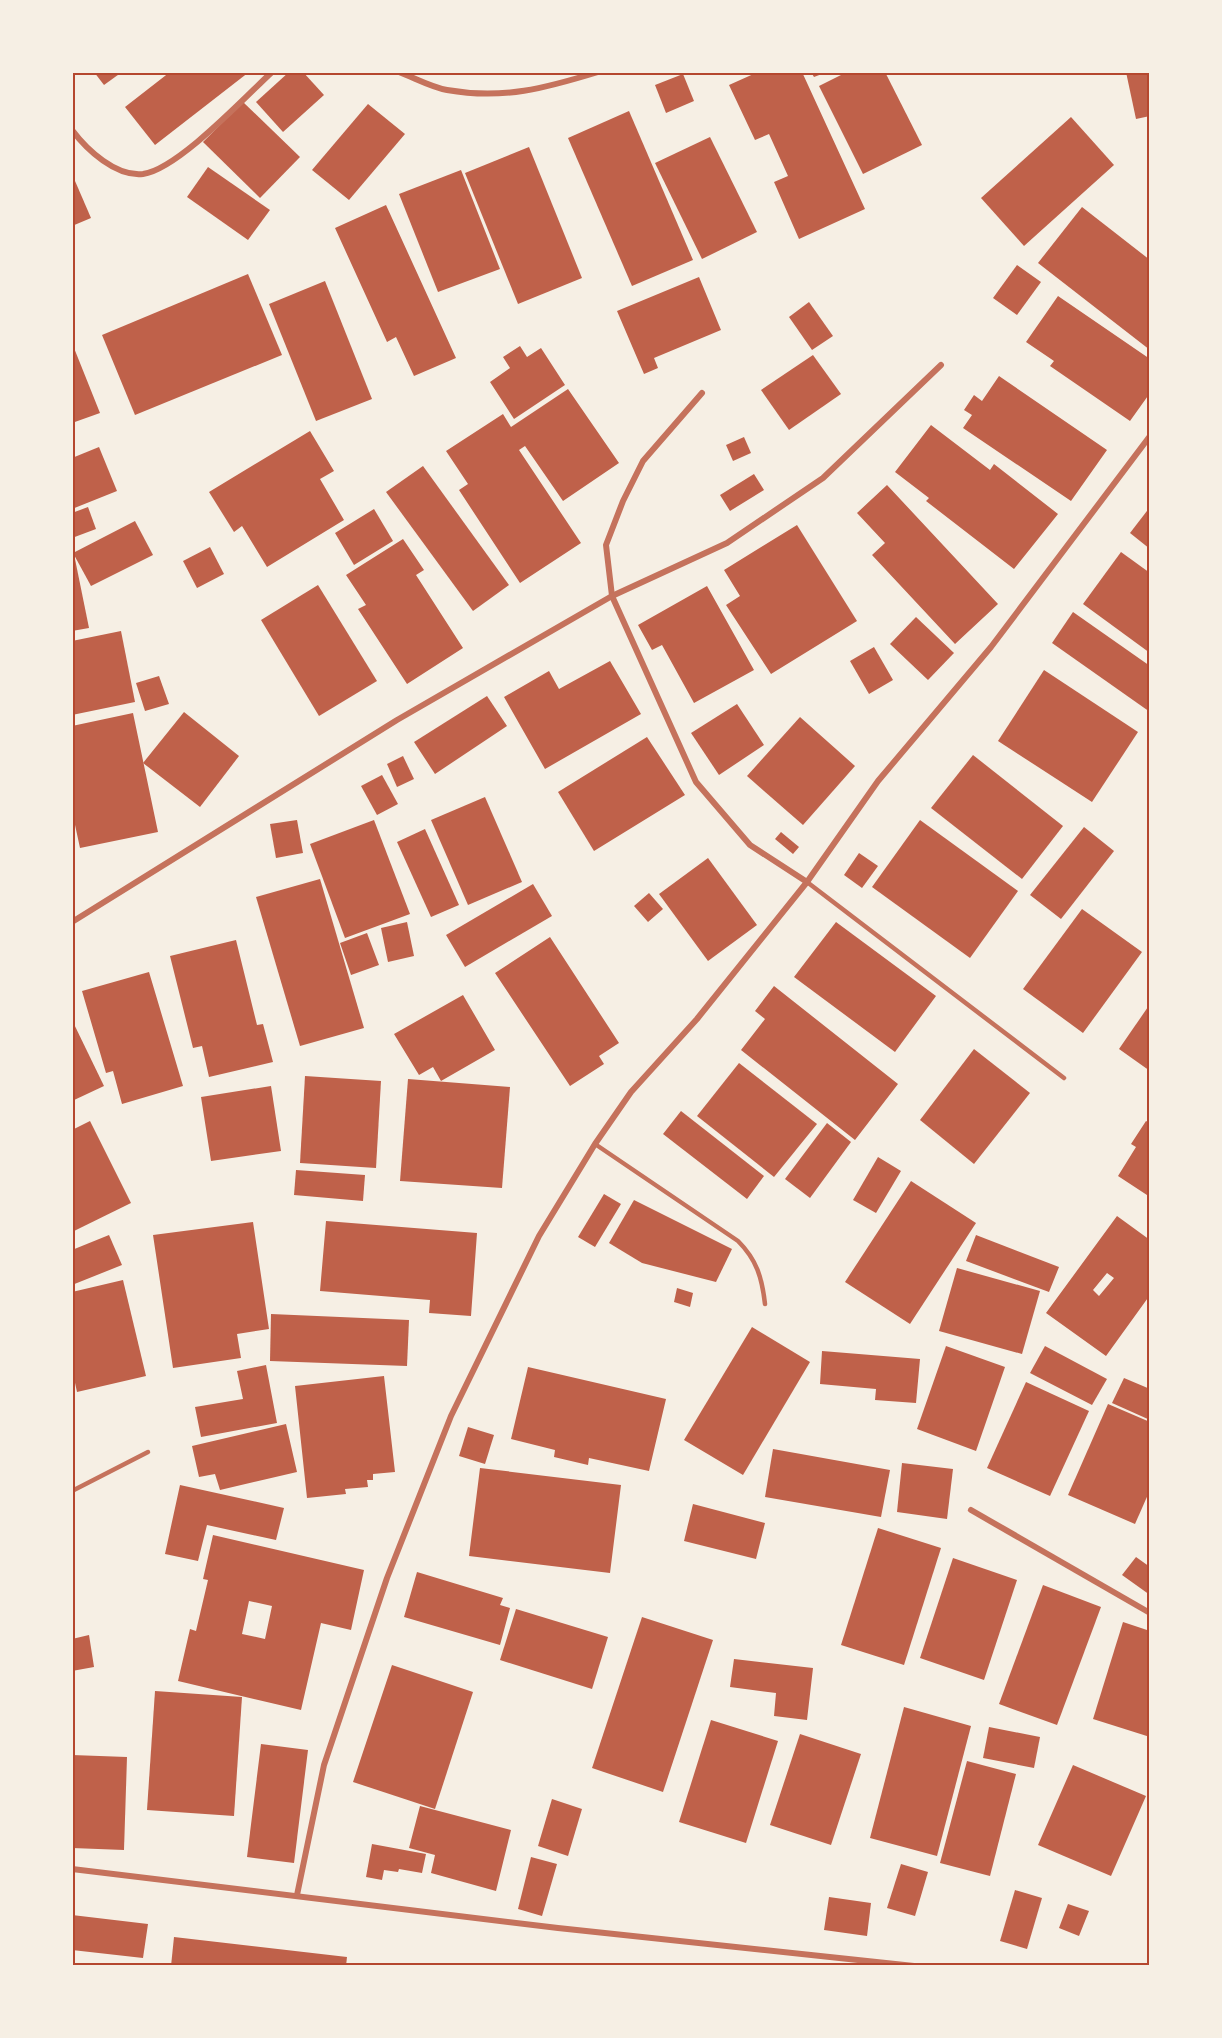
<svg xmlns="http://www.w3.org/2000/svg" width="1222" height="2038" font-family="Helvetica,sans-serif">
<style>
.building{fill:#bf614a;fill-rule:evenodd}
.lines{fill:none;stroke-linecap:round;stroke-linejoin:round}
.service{stroke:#c5725c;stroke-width:4.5}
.minor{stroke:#c5725c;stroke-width:6}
.neatline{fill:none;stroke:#b5482f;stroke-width:2}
</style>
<rect width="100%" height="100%" fill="#f6efe4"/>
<g class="building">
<polygon points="94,72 122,72 104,85"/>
<polygon points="170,72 249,72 155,145 125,107"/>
<polygon points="289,72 303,72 324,95 283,132 256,102"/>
<polygon points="758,72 802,72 865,209 799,239 774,182 788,176 769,134 755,140 729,85"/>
<polygon points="811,72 827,72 814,77"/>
<polygon points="847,72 885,72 922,145 863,174 819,86"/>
<polygon points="1126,72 1150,72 1150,116 1136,119"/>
<polygon points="683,74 694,101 666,113 655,85"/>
<polygon points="243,102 300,157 260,198 203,142"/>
<polygon points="368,104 405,134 349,200 312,170"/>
<polygon points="629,111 693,260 632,286 568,138"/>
<polygon points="1071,117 1114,165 1024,246 981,198"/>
<polygon points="710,137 757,232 702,259 655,163"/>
<polygon points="529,147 582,278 518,304 465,173"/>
<polygon points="208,167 270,210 248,240 187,197"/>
<polygon points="461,170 500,269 438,292 399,194"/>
<polygon points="72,174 91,218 72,226"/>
<polygon points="386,205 456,358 414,376 396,337 387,342 335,228"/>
<polygon points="1082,207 1150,260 1150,350 1038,263"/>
<polygon points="1017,265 1041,282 1017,315 993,298"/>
<polygon points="248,274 282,355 135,415 102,335"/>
<polygon points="699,277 721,330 654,358 658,368 644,374 617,311"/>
<polygon points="325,281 372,399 316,421 269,304"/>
<polygon points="1058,296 1150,359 1150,393 1130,421 1050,366 1054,361 1026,342"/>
<polygon points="809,302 833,336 812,350 789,317"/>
<polygon points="72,343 100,413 72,423"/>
<polygon points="520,346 527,357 541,348 565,385 514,419 490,382 510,368 503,357"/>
<polygon points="813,355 841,394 789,430 761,390"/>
<polygon points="999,376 1107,450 1071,501 963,428 972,415 964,410 974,395 982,401"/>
<polygon points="568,389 619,463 563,501 525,446 519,450 581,543 520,583 459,490 468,484 446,451 503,414 511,427"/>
<polygon points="931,425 990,470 994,464 1058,514 1014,569 926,501 929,498 895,472"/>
<polygon points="310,431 334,471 320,479 344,520 267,567 242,526 234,532 209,492"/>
<polygon points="744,437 751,453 733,461 726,445"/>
<polygon points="99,447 117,491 72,509 72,458"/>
<polygon points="423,466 509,585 473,611 386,492"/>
<polygon points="754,474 764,490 730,511 720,495"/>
<polygon points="887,485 998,604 955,644 872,555 885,543 857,513"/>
<polygon points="88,507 96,529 72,538 72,513"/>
<polygon points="1150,507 1150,549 1130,533"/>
<polygon points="374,509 393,541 354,565 335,533"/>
<polygon points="135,521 153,555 91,586 73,553"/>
<polygon points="797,525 857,621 771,674 726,605 740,596 724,570"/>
<polygon points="403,539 424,570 416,575 463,648 407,684 358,609 366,605 346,575"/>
<polygon points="210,547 224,574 197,588 183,561"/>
<polygon points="1121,552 1150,573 1150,653 1083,604"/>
<polygon points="75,559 89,628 72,631 72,560"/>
<polygon points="318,585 377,681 319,716 261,620"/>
<polygon points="707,586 754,670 694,703 662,645 652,650 638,625"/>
<polygon points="1073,612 1150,666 1150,712 1052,643"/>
<polygon points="916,617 954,653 928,680 890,644"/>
<polygon points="121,631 135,702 72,715 72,641"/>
<polygon points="874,647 893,680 869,694 850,661"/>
<polygon points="610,661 641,714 545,769 504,697 549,671 559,689"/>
<polygon points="1044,670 1138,732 1092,802 998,741"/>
<polygon points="159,676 169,704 145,711 136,683"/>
<polygon points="487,696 507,726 435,774 414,742"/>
<polygon points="737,704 764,745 719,775 691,733"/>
<polygon points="184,712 239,756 200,807 143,763"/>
<polygon points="133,713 158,832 80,848 72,811 72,746 75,745 72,726"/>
<polygon points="800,717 855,766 803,825 747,776"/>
<polygon points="647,737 685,795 594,851 558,792"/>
<polygon points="973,755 1063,826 1022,879 931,808"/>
<polygon points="403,756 414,779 397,787 387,764"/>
<polygon points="382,775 398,804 377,815 361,786"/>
<polygon points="485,797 522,882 468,905 431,820"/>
<polygon points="297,820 303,853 276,858 270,824"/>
<polygon points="374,820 410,914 345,938 310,844"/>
<polygon points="920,820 1018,891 970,958 872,887"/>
<polygon points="1084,827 1114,851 1061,919 1030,895"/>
<polygon points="425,829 459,905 431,917 397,842"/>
<polygon points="781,832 799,847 793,854 775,839"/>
<polygon points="859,853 878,866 862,888 844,875"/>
<polygon points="708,858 757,925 708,961 659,894"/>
<polygon points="320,879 364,1028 300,1046 256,897"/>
<polygon points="533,884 552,916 465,967 446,935"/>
<polygon points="649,893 663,909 648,922 634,906"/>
<polygon points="1082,909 1142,952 1083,1033 1023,989"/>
<polygon points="407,922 414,956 388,962 381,928"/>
<polygon points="836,922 936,996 895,1052 794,977"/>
<polygon points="367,933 379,965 351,975 340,943"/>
<polygon points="550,937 619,1043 599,1056 604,1064 570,1086 495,973"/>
<polygon points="236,940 257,1025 263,1024 273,1062 209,1077 202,1046 193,1048 170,956"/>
<polygon points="149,972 183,1086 122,1104 113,1071 106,1073 82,991"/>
<polygon points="774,986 898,1084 855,1140 741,1050 765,1019 755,1011"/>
<polygon points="463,995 495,1050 441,1081 433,1067 419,1075 394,1034"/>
<polygon points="1150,1004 1150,1071 1119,1049"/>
<polygon points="72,1020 104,1086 72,1101"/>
<polygon points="974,1049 1030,1093 974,1164 920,1120"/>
<polygon points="739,1063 817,1124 774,1177 697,1116"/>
<polygon points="305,1076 381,1081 376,1168 300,1163"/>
<polygon points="408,1079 510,1087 502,1188 400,1181"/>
<polygon points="271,1086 281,1151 211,1161 201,1097"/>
<polygon points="681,1111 764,1176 747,1199 663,1134"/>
<polygon points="90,1121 131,1203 72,1232 72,1130"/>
<polygon points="1146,1121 1150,1123 1150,1197 1118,1176 1136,1147 1131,1144"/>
<polygon points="827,1123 851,1142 810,1198 785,1179"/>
<polygon points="878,1157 901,1171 876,1213 853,1200"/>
<polygon points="296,1170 365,1175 363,1201 294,1195"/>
<polygon points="911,1181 976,1223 910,1324 845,1282"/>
<polygon points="604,1194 621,1204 595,1247 578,1237"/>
<polygon points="634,1200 732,1249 716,1282 642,1263 609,1243"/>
<path d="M1117 1216 1150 1240V1295L1106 1356 1046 1313ZM1107 1273 1114 1278 1099 1296 1093 1290Z"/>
<polygon points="326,1221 477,1233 471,1316 429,1313 430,1300 320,1291"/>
<polygon points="253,1222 269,1329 237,1334 241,1358 173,1368 153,1235"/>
<polygon points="109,1235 122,1265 72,1285 72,1250"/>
<polygon points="976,1235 1059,1267 1049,1292 966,1261"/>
<polygon points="957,1268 1040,1291 1022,1354 939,1331"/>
<polygon points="123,1280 146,1376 77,1392 72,1369 72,1292"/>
<polygon points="677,1288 693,1293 690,1307 674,1302"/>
<polygon points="271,1314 409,1320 407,1366 270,1361"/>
<polygon points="752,1327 810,1362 743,1475 684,1440"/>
<polygon points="946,1346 1005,1367 976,1451 917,1429"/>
<polygon points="1045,1346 1107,1379 1092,1405 1030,1373"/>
<polygon points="822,1351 920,1359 916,1403 875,1400 876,1389 820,1384"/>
<polygon points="266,1365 277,1423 201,1437 195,1407 243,1399 237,1371"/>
<polygon points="528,1367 666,1399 649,1471 589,1458 588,1465 554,1457 555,1450 511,1439"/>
<polygon points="384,1376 395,1472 373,1474 373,1480 367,1480 368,1487 345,1489 346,1494 307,1498 295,1386"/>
<polygon points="1124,1378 1150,1389 1150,1420 1112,1403"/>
<polygon points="1026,1382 1089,1411 1050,1496 987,1468"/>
<polygon points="1108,1404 1150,1422 1150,1490 1135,1524 1068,1495"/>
<polygon points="286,1424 297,1472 220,1490 215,1474 199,1477 192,1446"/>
<polygon points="468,1427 494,1435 485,1464 459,1456"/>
<polygon points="773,1449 890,1470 881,1517 765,1497"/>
<polygon points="902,1463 953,1469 947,1519 897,1512"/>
<polygon points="480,1468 621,1485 610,1573 469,1556"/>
<polygon points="180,1485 284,1508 276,1540 207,1525 198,1561 165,1554"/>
<polygon points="693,1504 765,1523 756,1559 684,1541"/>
<polygon points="878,1528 941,1548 904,1665 841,1645"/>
<path d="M213 1535 364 1570 351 1630 321 1623 301 1710 178 1681 190 1629 196 1631 208 1580 203 1579ZM249 1601 272 1606 265 1639 242 1634Z"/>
<polygon points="1136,1557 1150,1567 1150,1595 1122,1575"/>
<polygon points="953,1558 1017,1580 984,1680 920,1658"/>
<polygon points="417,1572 503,1598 500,1605 510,1608 500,1645 404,1617"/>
<polygon points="1043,1585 1101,1607 1057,1725 999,1704"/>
<polygon points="516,1609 608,1637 592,1689 500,1660"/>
<polygon points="642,1617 713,1640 663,1792 592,1768"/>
<polygon points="1123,1622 1150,1631 1150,1737 1093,1719"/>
<polygon points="89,1635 94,1667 72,1671 72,1639"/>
<polygon points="734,1659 813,1668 807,1720 774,1716 776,1693 730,1687"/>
<polygon points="392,1665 473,1692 435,1809 353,1782"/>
<polygon points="155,1691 242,1697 234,1816 147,1810"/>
<polygon points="904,1707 971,1726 937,1856 870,1838"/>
<polygon points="711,1720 778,1741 746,1843 679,1822"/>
<polygon points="989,1727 1040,1737 1034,1768 983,1758"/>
<polygon points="800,1734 861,1754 831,1845 770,1825"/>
<polygon points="261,1744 308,1750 294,1863 247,1857"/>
<polygon points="72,1755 127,1757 124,1850 72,1848"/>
<polygon points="967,1761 1016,1774 990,1876 940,1863"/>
<polygon points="1073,1765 1146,1796 1111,1876 1038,1845"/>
<polygon points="552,1799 582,1809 568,1856 538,1846"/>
<polygon points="420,1806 511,1830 496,1891 431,1873 435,1855 409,1848"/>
<polygon points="372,1844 426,1854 422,1873 399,1869 398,1872 384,1870 382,1880 366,1877"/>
<polygon points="531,1857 557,1864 542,1916 518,1909"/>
<polygon points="901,1864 928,1872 915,1916 887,1908"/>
<polygon points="1015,1890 1042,1898 1027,1949 1000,1941"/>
<polygon points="829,1897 871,1903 867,1936 824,1930"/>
<polygon points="1068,1904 1089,1911 1079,1936 1059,1928"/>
<polygon points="72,1915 148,1924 143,1958 72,1950"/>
<polygon points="174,1937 347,1957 346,1966 171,1966"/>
</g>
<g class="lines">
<g class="service">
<polyline points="807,882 1064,1078"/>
<path d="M595 1144 738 1241C757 1260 762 1278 765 1304"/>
<polyline points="72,1491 148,1452"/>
</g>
<g class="minor">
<path d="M399 72C415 78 431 87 447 90 503 100 546 88 598 72"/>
<path d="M72 130C87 150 116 177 143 174 178 169 245 97 272 72"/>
<polyline points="702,393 643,461 623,501 606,545 612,596 696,782 750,845 807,882"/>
<polyline points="72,922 397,720 612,596 727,543 823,478 941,365"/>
<polyline points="971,1510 1150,1613"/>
<polyline points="72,1869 558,1928 914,1966"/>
<polyline points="297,1895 324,1765 387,1578 451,1416 539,1236 595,1144 631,1092 697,1019 807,882 878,781 991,647 1150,436"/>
</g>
</g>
<rect width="1222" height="2038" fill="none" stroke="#f6efe4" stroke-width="147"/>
<rect x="74" y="74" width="1074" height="1890" class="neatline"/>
</svg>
